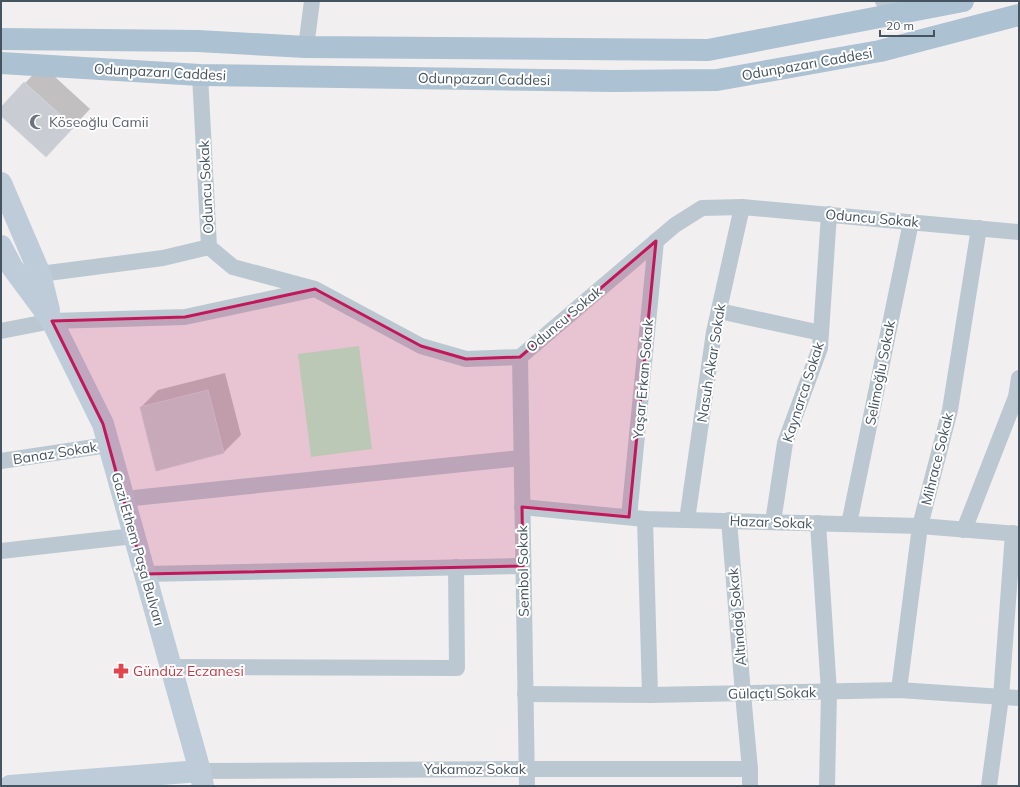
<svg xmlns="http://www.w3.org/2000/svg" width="1020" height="787" font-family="Mulish,sans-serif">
<rect width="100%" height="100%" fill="#f2eff0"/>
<polygon fill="#baf4cd" points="359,346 372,449 311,457 298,354"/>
<g fill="#0003">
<polygon points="42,65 90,109 46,156 1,115 1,109"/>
<polygon points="225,373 241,435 223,453 141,407 158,390"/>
</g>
<g fill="#c9cdd3" stroke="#d3d6dc">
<polygon points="24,82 74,127 46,157 1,116 1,107"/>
<polygon points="208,390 224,453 156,471 140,407"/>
</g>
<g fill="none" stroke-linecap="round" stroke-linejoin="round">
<g stroke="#bcc8d1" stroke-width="16">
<polyline points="883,1 886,2 891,1"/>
<polyline points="306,47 312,1"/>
<polyline points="200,75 209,247 233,267 315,289 421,346 466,359 520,357 675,225 702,208 742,207 1019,232"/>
<polyline points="40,274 163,258 209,247"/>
<polyline points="719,311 821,333"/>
<polyline points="1,331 52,321 185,317 311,290"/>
<polyline points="520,357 527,786"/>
<polyline points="1,461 108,445"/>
<polyline points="124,499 521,458"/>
<polyline points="522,507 645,519 920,526 1019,534"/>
<polyline points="629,517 656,241"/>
<polyline points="645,519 650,695"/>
<polyline points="687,520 714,332 742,207"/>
<polyline points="729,520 743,694 750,769 750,786"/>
<polyline points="773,522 785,443 820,348 829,214"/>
<polyline points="818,523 829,692 827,786"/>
<polyline points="849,524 911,222"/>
<polyline points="964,530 1016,397 1019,378"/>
<polyline points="1,551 134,536"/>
<polyline points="144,574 523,566"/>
<polyline points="170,667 457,668 456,567"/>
<polyline points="899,690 920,526 950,410 979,228"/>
<polyline points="525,694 650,695 899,690 1019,698"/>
<polyline points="200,771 526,769 750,769"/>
<polyline points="989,786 1001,697 1013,533"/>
</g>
<g stroke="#beccd9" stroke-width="22">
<polyline points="1,183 40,274 49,310"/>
<polyline points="1,246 12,267 52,321 103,424 200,771 203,786"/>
<polyline points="10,786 200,771"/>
</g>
<g stroke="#acc1d1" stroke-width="22">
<polyline points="1,39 198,41 306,47 708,50 963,1"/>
<polyline points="1,63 200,75 614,81 717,80 880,51 1019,15"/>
</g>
</g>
<path fill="#c2185b" fill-opacity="0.2" stroke="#c2185b" stroke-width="3" stroke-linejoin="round" d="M656 241 629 517 522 507 523 566 144 574 103 424 52 321 185 317 315 289 421 346 466 359 520 357Z"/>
<defs>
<g id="mosque-bare" transform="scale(1.2)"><path d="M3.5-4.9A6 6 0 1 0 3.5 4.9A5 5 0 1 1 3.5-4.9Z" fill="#6b7280" stroke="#fff" stroke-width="2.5" paint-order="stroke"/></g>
<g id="pharmacy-bare" transform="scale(1.2)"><path d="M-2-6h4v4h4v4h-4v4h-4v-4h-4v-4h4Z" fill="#e0444e" stroke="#fff" stroke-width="2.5" paint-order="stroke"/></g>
</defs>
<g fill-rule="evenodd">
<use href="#mosque-bare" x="37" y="122"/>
<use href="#pharmacy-bare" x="121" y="671"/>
</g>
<g text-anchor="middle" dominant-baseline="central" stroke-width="4" stroke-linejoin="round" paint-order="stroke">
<g font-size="14" fill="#455460" stroke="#fff">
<text transform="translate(807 64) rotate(-10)">Odunpazarı Caddesi</text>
<text transform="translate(160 72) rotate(3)">Odunpazarı Caddesi</text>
<text transform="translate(484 79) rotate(1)">Odunpazarı Caddesi</text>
<text transform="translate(206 187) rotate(-93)">Oduncu Sokak</text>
<text transform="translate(872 218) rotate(5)">Oduncu Sokak</text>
<text transform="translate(564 319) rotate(-40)">Oduncu Sokak</text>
<text transform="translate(711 363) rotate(-81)">Nasuh Akar Sokak</text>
<text transform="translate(880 373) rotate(-79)">Selimoğlu Sokak</text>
<text transform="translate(643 379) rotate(-85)">Yaşar Erkan Sokak</text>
<text transform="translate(803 392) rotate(-72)">Kaynarca Sokak</text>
<text transform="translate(55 453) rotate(-9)">Banaz Sokak</text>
<text transform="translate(937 459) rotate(-76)">Mihrace Sokak</text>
<text transform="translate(771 522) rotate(2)">Hazar Sokak</text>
<text transform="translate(138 549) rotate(74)">Gazi Ethem Paşa Bulvarı</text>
<text transform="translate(523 571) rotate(-91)">Sembol Sokak</text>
<text transform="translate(737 617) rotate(-95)">Altındağ Sokak</text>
<text transform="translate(772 693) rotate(-1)">Gülaçtı Sokak</text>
<text x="475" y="769">Yakamoz Sokak</text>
</g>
<g font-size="14" fill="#5b616d" stroke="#fff" text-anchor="start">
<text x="49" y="122">Köseoğlu Camii</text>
</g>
<g font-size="14" fill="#be3a42" stroke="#fff" text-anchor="start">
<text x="133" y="671">Gündüz Eczanesi</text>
</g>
</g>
<rect width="1020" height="787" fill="none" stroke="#455460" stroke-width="4"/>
<path d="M880 30v6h54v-6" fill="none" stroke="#455460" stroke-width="2"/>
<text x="886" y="30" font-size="12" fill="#455460" stroke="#ffffff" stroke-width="3" paint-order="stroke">20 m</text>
</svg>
